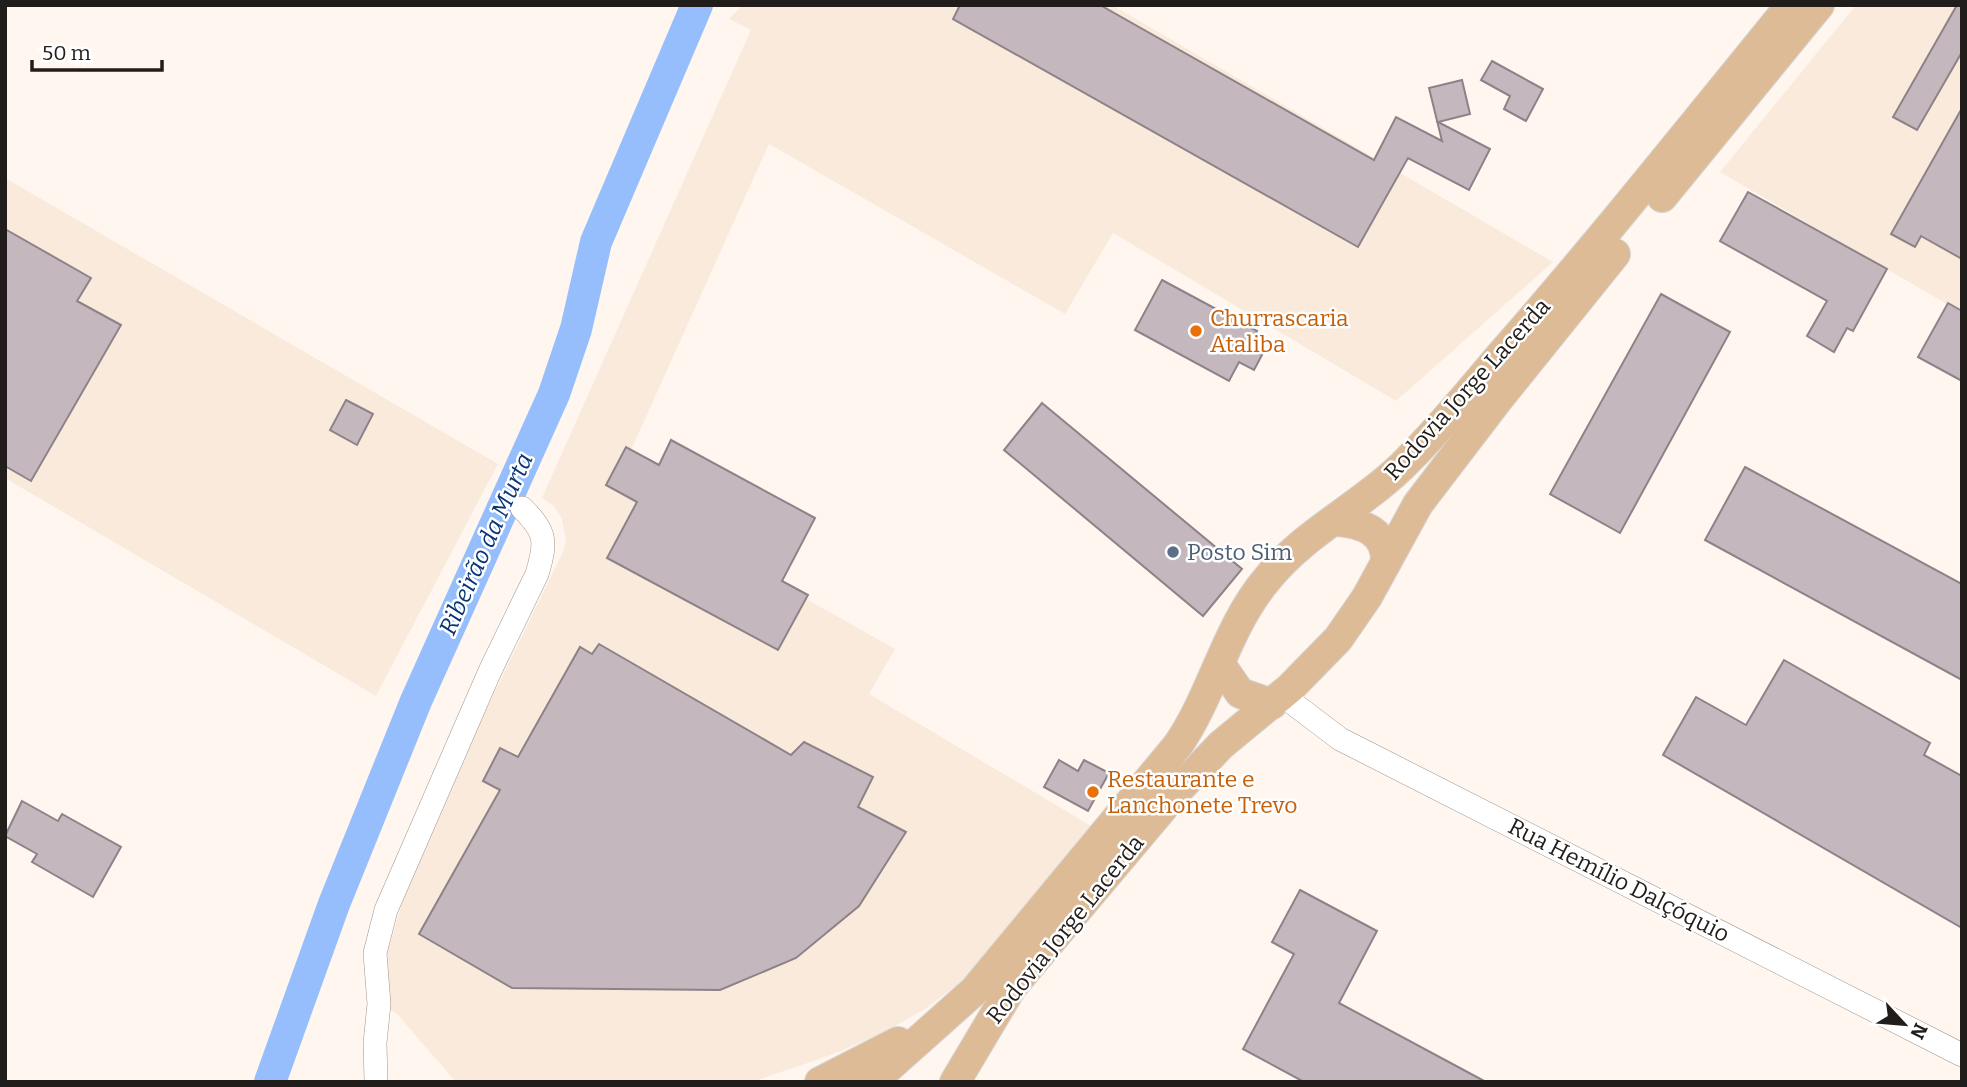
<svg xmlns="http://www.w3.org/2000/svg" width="1967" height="1087" font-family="Bitter,serif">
<rect width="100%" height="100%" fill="#fef6ef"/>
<g fill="#faeadb">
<polygon points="742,5 1112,5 1553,262 1396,401 1113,233 1065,314 769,144 613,490 895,649 869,694 1098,830 957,985 925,1009 879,1035 828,1056 755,1081 456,1082 397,1014 374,1000 404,896 447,790 563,552 566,540 562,519 554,506 542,498 751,30 729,19"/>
<polygon points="1856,5 1962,5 1962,313 1720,172"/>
<polygon points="5,178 498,464 376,696 5,478"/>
</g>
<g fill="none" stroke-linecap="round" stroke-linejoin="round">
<polyline stroke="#96befd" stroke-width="32" points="270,1082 334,904 416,701 554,394 576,329 596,242 697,5"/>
</g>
<g fill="#c4b8be" stroke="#8d8288" stroke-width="2">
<polygon points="960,5 1100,5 1374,160 1396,117 1442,141 1429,88 1462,80 1470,114 1438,122 1490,149 1469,190 1408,158 1358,247 953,19"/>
<polygon points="1957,5 1962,5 1962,52 1917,130 1893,117"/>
<polygon points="1492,61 1543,89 1526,121 1504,109 1510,96 1481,80"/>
<polygon points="1962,108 1962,259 1921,236 1915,247 1891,234"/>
<polygon points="1748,192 1887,269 1853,331 1847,328 1834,352 1807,336 1827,301 1720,241"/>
<polygon points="5,229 91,278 77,301 121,325 31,481 5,466"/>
<polygon points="1162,280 1257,331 1248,348 1262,355 1254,370 1239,362 1229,381 1135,330"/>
<polygon points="1661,294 1730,332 1620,533 1550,494"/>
<polygon points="1948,303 1962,311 1962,381 1918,357"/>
<polygon points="346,400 373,414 357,445 330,430"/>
<polygon points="1042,403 1242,569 1203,616 1004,450"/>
<polygon points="671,440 815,518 782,581 808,595 778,650 607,558 637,502 606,485 626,447 659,465"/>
<polygon points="1745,467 1962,584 1962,680 1705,540"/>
<polygon points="599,644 791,755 804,742 873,777 858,807 906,832 859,906 796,958 720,990 512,988 419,934 500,790 483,781 500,748 518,757 580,647 592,654"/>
<polygon points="1784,660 1930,743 1924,755 1962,776 1962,928 1663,755 1696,697 1746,725"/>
<polygon points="1059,760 1078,771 1084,760 1109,773 1088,811 1044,787"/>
<polygon points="22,801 58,821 62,814 121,847 93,897 32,862 37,854 5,836"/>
<polygon points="1300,890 1377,931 1339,1003 1486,1082 1304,1082 1243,1049 1294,954 1272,942"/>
</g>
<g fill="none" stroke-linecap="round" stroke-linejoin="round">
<g stroke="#9f968e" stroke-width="24">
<g id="minor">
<polyline points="1282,695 1340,739 1962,1055"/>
<path d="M376 1082 375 1043 379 1004 375 953 386 910 490 671 537 574C547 541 546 532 522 508"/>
</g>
</g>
<g stroke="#d7d6d6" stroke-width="32">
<g id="major">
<polyline points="1662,197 1819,5"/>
<path d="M1337 521C1363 523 1387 532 1386 562"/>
<polyline points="1220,664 1240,693 1272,704"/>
<polyline points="820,1082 898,1042"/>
<path d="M872 1082 974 991 1178 745C1214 692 1226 627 1268 578 1307 530 1366 504 1409 459 1444 424 1475 385 1507 348 1605 236 1697 120 1791 5"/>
<polyline points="955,1082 1011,988 1177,791 1221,745 1290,688 1338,639 1367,597 1418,504 1499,398 1615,254"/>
</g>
</g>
<use href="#minor" stroke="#fff" stroke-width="23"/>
<use href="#major" stroke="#ddbb97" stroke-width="30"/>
</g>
<g fill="#e8710a" stroke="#fff" stroke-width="2.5">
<circle cx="1196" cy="331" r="7"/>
<circle cx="1093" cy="792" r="7"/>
</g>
<circle fill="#5c6f8a" stroke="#fff" stroke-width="2.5" cx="1173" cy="552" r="7"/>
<g text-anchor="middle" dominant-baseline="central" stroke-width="5" stroke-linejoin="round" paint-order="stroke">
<g font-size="23" fill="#c56008" stroke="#fff" text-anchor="start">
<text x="1210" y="318">Churrascaria<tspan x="1210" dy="26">Ataliba</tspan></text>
<text x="1107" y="779">Restaurante e<tspan x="1107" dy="26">Lanchonete Trevo</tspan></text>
</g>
<g font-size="23" fill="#201d1a" stroke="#fff">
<text transform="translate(1467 389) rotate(-48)">Rodovia Jorge Lacerda</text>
<text transform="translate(1619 880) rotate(27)">Rua Hemílio Dalçóquio</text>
<text transform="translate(1065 929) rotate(-51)">Rodovia Jorge Lacerda</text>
</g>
<g font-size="23" fill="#4e5e75" stroke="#fff" text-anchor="start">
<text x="1187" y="552">Posto Sim</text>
</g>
<g font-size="24" font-style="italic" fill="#083577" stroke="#fff">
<text transform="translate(486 544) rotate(-66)">Ribeirão da Murta</text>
</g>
</g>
<rect width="1967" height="1087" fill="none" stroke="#201d1a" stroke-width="14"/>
<g transform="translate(1904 1024) rotate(116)" stroke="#ffffff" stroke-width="5" paint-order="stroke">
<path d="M0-5L12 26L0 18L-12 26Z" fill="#201d1a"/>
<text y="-10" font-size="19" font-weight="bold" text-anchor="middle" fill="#201d1a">N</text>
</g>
<path d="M32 60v10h130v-10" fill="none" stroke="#201d1a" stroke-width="3.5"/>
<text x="42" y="60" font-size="21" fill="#201d1a" stroke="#ffffff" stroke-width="5" paint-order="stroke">50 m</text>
</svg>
